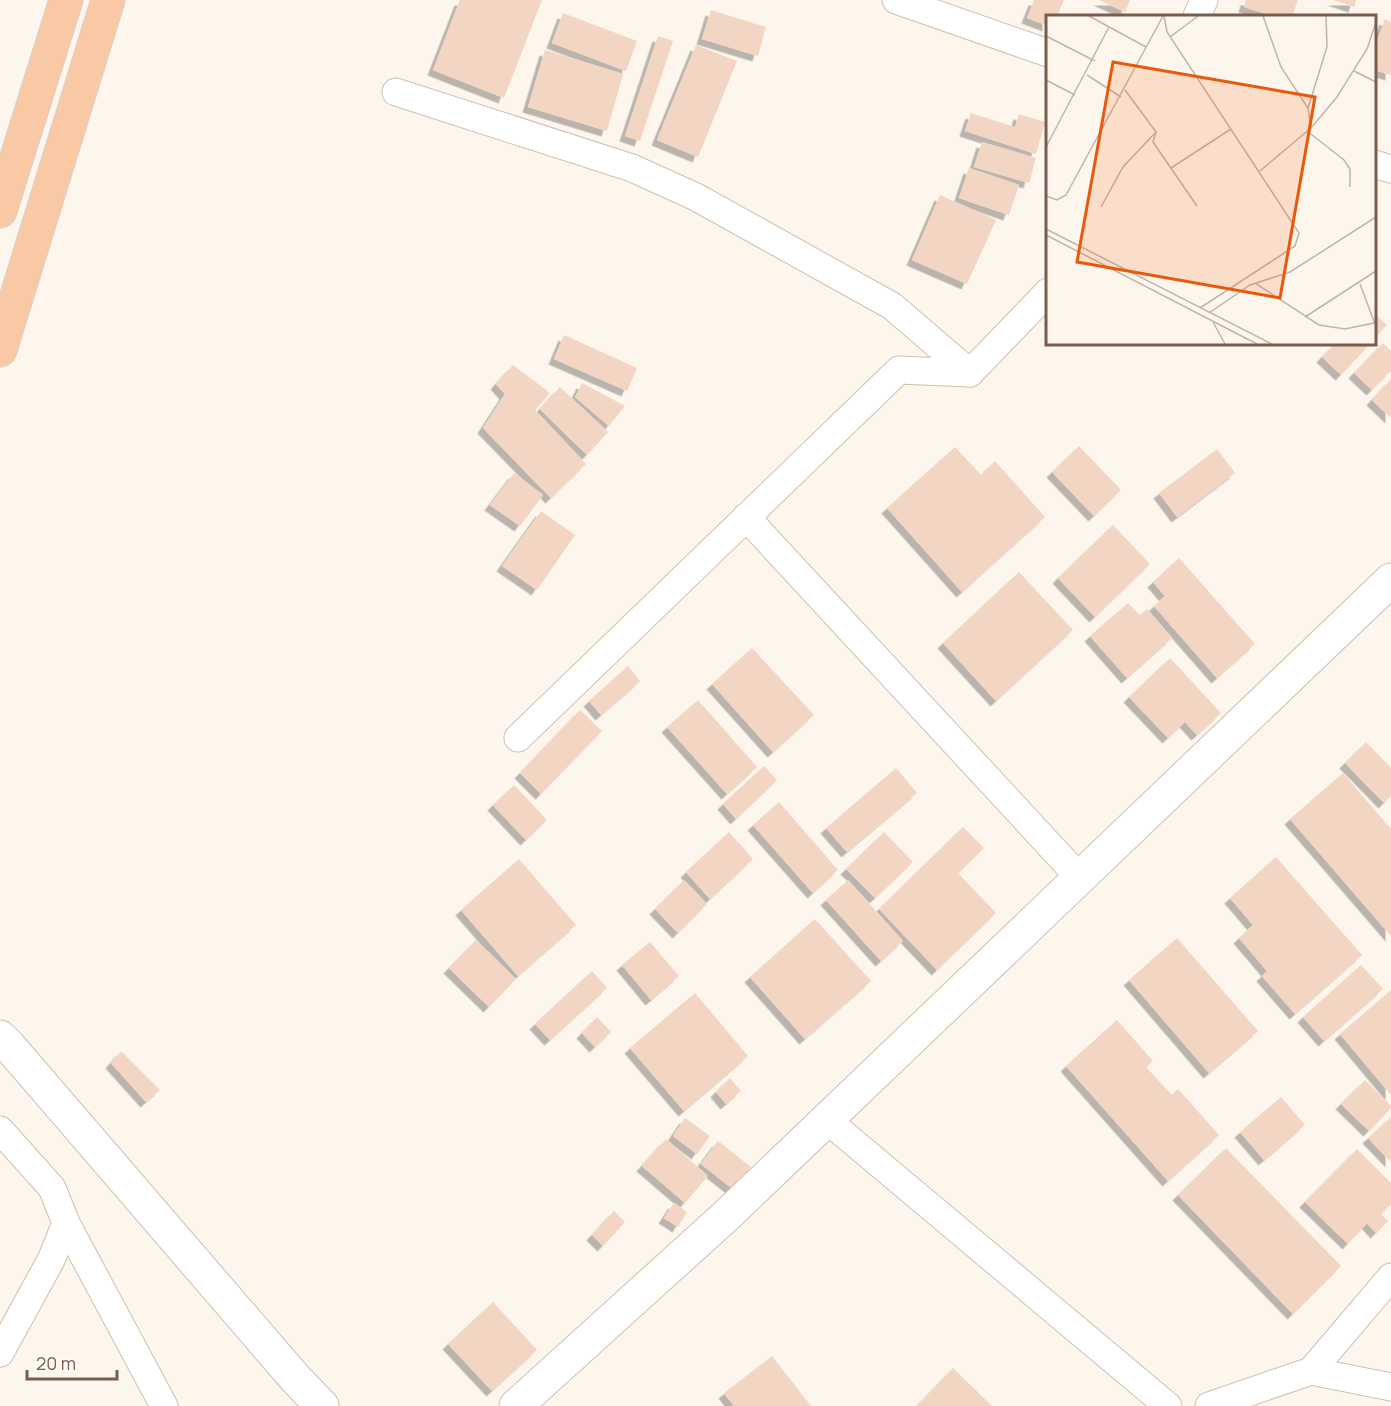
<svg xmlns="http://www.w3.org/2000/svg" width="1391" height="1406" font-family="Manrope,sans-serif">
<defs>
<filter id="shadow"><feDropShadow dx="-5.5" dy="5.5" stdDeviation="0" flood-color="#0004"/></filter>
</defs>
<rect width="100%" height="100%" fill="#fdf6ec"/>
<g fill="#f3d5c3" filter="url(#shadow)">
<polygon points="460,0 542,0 504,98 433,70"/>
<polygon points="1034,0 1064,0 1057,16 1048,16 1048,26 1027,18"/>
<polygon points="1099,0 1130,0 1125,12"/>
<polygon points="1246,0 1298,0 1292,16 1273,16 1244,7"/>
<polygon points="1333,0 1356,0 1354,7"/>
<polygon points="711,10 766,27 758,56 702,39"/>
<polygon points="563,13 637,41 626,71 552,43"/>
<polygon points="1385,19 1391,22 1391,75 1374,70 1374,49"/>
<polygon points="658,36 673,41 640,141 625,136"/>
<polygon points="696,45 737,61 698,157 657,140"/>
<polygon points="545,50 623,74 607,131 528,107"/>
<polygon points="971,113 1015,127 1019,114 1045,122 1036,154 965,131"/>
<polygon points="982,142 1036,158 1029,183 974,167"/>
<polygon points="969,168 1019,185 1009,215 959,198"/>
<polygon points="940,195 996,220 967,284 912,260"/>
<polygon points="1374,313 1387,325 1374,339"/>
<polygon points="564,335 637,368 627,391 554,359"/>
<polygon points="1383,343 1391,351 1391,371 1372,390 1354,373"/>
<polygon points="1335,344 1370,344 1341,375 1322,357"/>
<polygon points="513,365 550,393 535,410 586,464 551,498 483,428 505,394 496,384"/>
<polygon points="1391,379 1391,418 1372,400"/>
<polygon points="582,383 625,406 609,426 575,397"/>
<polygon points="560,387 608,432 587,455 540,409"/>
<polygon points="1079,446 1121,490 1094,516 1052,472"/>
<polygon points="955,447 981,475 995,461 1045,517 962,592 887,508"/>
<polygon points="1217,449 1235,473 1177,517 1159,493"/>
<polygon points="514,473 543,495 520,526 490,505"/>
<polygon points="541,511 575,535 537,590 502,566"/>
<polygon points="1113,525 1150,564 1095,617 1058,578"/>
<polygon points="1179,558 1255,644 1217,678 1154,606 1165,596 1153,582"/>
<polygon points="1019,572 1073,630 996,701 943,643"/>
<polygon points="1128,603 1140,615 1147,609 1172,638 1127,678 1090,636"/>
<polygon points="752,648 814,715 773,752 712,684"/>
<polygon points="1170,658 1221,713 1197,735 1185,722 1168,738 1129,697"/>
<polygon points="628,666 640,681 601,715 589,701"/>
<polygon points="698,700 757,767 727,794 667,727"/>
<polygon points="580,710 602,731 541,794 520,773"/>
<polygon points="1366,742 1391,768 1391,796 1384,803 1345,763"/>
<polygon points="764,766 777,780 736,819 723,804"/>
<polygon points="896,768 917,793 847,852 826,828"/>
<polygon points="1343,773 1391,829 1391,936 1290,819"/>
<polygon points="514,785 547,820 526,840 493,805"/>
<polygon points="779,802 838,870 813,893 753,825"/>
<polygon points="963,827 984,848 958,873 996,913 937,970 879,909"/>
<polygon points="729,832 753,859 710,899 686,872"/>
<polygon points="884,832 913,862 875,898 846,869"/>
<polygon points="1276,857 1362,955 1295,1014 1262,976 1267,971 1239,938 1253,925 1230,898"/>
<polygon points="519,859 576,925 518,976 461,910"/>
<polygon points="684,880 707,904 678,933 655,909"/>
<polygon points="848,880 903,941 881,961 826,900"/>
<polygon points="815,919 871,981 805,1039 750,977"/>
<polygon points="1177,938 1258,1031 1209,1073 1129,980"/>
<polygon points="476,940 516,979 489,1007 449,968"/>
<polygon points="650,942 679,976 651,1000 622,965"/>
<polygon points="1361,965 1383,989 1324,1041 1303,1017"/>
<polygon points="592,971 607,988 550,1040 535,1024"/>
<polygon points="1391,990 1391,1095 1340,1034"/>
<polygon points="695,993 748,1056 684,1111 630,1048"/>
<polygon points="597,1017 611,1032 595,1047 582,1033"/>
<polygon points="1117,1020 1153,1061 1146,1067 1172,1095 1178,1089 1219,1135 1168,1181 1066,1066"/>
<polygon points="121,1051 160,1090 146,1102 111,1063"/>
<polygon points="730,1078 741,1091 726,1104 716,1092"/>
<polygon points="1365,1080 1391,1106 1391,1108 1369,1131 1341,1104"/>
<polygon points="1281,1097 1305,1125 1264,1160 1240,1132"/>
<polygon points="1391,1117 1391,1162 1368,1138"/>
<polygon points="685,1118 710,1136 697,1154 673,1136"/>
<polygon points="666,1139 708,1176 685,1203 642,1166"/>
<polygon points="718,1141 751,1167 734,1190 701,1164"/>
<polygon points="1226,1148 1341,1266 1293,1314 1178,1195"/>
<polygon points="1357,1149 1391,1183 1391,1204 1381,1214 1388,1221 1376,1233 1367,1223 1348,1244 1305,1202"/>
<polygon points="674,1203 687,1212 678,1227 664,1218"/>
<polygon points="614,1211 625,1222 603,1246 592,1235"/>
<polygon points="493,1302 537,1350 492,1391 448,1344"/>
<polygon points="772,1356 811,1406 734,1406 724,1393"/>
<polygon points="953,1368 992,1406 917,1406"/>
</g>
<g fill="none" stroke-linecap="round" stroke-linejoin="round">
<g stroke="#d1beb0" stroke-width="29">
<g id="minor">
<polyline points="896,0 1048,53"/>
<polyline points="1197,16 1204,0"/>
<polyline points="396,92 632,168 696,197 892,306 970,373"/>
<polyline points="1374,164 1391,169"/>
<polyline points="746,517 1080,878"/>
<polyline points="518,738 899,370 970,373 1048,292"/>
<polyline points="827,1120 1168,1406"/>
<polyline points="0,1130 52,1188 66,1223 164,1406"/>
<polyline points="0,1353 51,1260 66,1223"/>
<polyline points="1311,1371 1391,1387"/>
<polyline points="1209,1406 1311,1371 1391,1277"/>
</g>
</g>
<g stroke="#d1beb0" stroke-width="35">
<g id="tertiary">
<polyline points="0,1037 9,1046 295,1378 322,1406"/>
<polyline points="516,1406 727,1215 1391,580"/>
</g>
</g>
<g stroke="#dad1cd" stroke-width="35">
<g id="trunk">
<polyline points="0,211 66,0"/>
<polyline points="0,350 108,0"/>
</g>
</g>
<use href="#minor" stroke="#fff" stroke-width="27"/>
<use href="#tertiary" stroke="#fff" stroke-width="33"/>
<use href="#trunk" stroke="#f9c8a4" stroke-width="33"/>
</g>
<g transform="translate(1046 15)">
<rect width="330" height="330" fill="#fdf6ec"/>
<path fill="none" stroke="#c5b3a7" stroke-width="1.5" d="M43 1 100 32M118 1 121 17 253 218 249 231 154 293M217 1 235 52 262 93 265 113M0 21 49 46M124 22 152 1M308 56 330 67M41 60 75 82M0 65 29 80M79 75 110 117 107 127 151 191M262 93 281 32 280 1M261 116 298 145 304 154V172M0 132 63 12M125 153 185 114M214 156 265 113 291 82 321 34 330 7M0 181 11 185 20 180 117 1M55 192 77 152 110 117M0 214 226 329M0 220 211 329M209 268 273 310 299 314 328 308M314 269 329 309M163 298 204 270 244 257 330 202M259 302 330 256M167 307 179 329"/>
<path fill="#e8590c" fill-opacity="0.15" stroke="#e8590c" stroke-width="3" d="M67 47 269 82 234 283 31 247Z"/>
<rect width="330" height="330" fill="none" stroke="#7a5c4d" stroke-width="3"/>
</g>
<path d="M27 1370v9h90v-9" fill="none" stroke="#7a5c4d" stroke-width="3"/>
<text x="36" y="1370" font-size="18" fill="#7a5c4d" stroke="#fffaf3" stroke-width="4.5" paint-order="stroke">20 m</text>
</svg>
